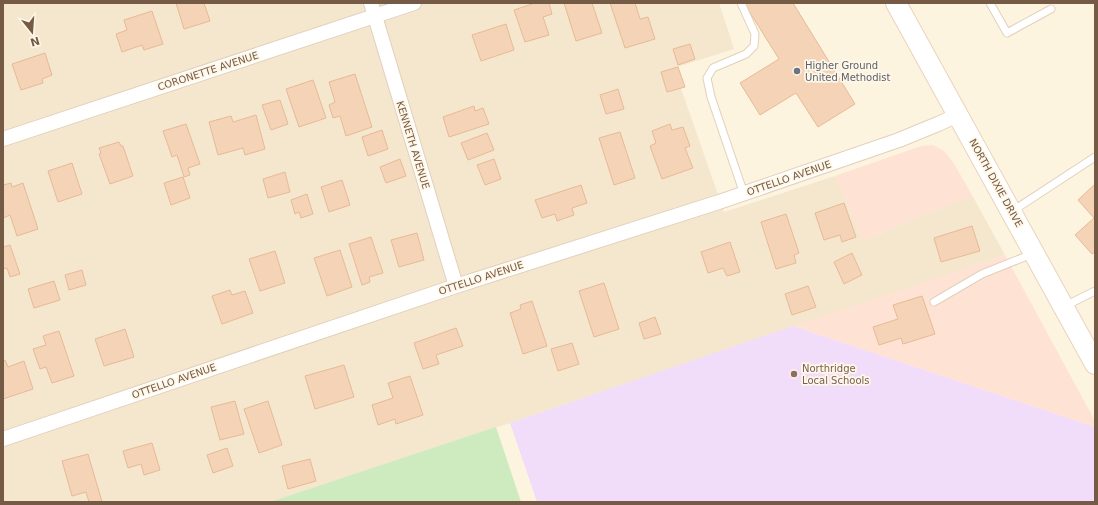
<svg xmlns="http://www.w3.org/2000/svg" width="1098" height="505" font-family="'DejaVu Sans',sans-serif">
<rect width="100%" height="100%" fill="#fdf4e0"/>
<polygon fill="#f5e6ce" points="3,3 719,3 734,49 674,68 724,212 835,176 863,241 972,195 1005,255 510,423 270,502 3,502"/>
<g fill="#fee2d3">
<polygon points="933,145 944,151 953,162 972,195 863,241 835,176 921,146"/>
<polygon points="1005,255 1095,421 1095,427 793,326"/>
</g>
<polygon fill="#f1ddf9" points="793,326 1095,427 1095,502 537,502 510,423"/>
<polygon fill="#cdebbe" points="496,427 521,502 270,502"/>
<g fill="#f4d3b6" stroke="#e7ba96">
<polygon points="176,3 204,3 210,21 184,29"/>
<polygon points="535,3 549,3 552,14 543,17 549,35 525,42 514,10"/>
<polygon points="564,3 592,3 602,33 576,41"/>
<polygon points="610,3 635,3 640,19 648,17 655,39 625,48"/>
<polygon points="744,3 793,3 855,104 818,127 796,93 760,115 740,83 779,59"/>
<polygon points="152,11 163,44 144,50 142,45 122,52 116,34 127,30 124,20"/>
<polygon points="506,24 514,50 481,61 472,35"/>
<polygon points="690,44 695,59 678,65 673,49"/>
<polygon points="45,53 52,75 42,79 43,83 21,90 12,64"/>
<polygon points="678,67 685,87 667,92 661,72"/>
<polygon points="355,74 372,127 346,136 340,116 333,118 329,105 335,102 329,82"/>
<polygon points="313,80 326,118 299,127 286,89"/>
<polygon points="618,89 624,109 606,114 600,95"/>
<polygon points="280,100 288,124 271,130 262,105"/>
<polygon points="474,106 475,111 483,108 489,124 449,137 443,117"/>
<polygon points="256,115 265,149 245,155 243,148 218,155 209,122 231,116 233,122"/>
<polygon points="186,124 200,164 188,168 190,175 184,177 177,155 172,157 163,131"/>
<polygon points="670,124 672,130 683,127 690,146 685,148 693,168 662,179 650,146 656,143 652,131"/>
<polygon points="382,130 388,149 368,156 362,137"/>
<polygon points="620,132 635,178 614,185 599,138"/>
<polygon points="487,133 494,150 468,160 461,143"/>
<polygon points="119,142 121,146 123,146 133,176 110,184 99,154 101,153 99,148"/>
<polygon points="400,159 406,176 386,183 380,167"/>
<polygon points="494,159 501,179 485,185 477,165"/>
<polygon points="72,163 82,194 58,202 48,171"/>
<polygon points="285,172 290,192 268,198 263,179"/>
<polygon points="183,177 190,198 171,205 164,183"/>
<polygon points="342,180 350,205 329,212 321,187"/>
<polygon points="11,183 12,187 23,183 38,229 17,236 10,215 3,218 3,185"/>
<polygon points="1095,184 1095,252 1092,254 1075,235 1094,218 1078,200"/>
<polygon points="581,185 587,203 572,208 574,215 557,221 555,214 542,218 535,200"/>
<polygon points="307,194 313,214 301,218 299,212 295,214 291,200"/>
<polygon points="844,203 856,237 842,242 840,235 824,240 815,213"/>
<polygon points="786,214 799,253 794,255 796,263 776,269 761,222"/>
<polygon points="972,226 980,251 941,262 934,238"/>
<polygon points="417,233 424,260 399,267 391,240"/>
<polygon points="371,237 383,273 369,277 370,282 362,285 349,244"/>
<polygon points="730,242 740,272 727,276 723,268 708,273 701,252"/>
<polygon points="10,245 20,274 10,277 7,268 3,269 3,247"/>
<polygon points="340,250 352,287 327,296 314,258"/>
<polygon points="275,251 285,283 260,291 249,259"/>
<polygon points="852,253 862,275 844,284 834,262"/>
<polygon points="82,270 86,285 69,290 65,275"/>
<polygon points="54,281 60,300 34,308 28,289"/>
<polygon points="604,283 619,329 594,337 579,291"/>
<polygon points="808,286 816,307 792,315 785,294"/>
<polygon points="230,290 232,295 245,291 253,313 222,324 212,296"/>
<polygon points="922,296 935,334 903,344 901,338 879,345 873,327 898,319 893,305"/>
<polygon points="532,301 547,346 523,354 510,313 521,309 520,305"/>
<polygon points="655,317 661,334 644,339 639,323"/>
<polygon points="456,328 463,346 436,355 439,364 423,369 414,343"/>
<polygon points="125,329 134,357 104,366 95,339"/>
<polygon points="59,331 74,376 52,383 46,367 40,369 33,349 46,345 43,336"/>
<polygon points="572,343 579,364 558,371 551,349"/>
<polygon points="5,360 8,367 24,361 33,389 3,399 3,361"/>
<polygon points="344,365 354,397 315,409 305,376"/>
<polygon points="410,376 423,415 396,424 395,419 378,425 372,405 393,398 388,383"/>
<polygon points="235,401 244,434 220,440 211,407"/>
<polygon points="268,401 282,445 259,453 244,409"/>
<polygon points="152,443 160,470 144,475 141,464 128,468 123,451"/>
<polygon points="227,448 233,466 213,473 207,455"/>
<polygon points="88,454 102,502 89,502 86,492 72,496 62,461"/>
<polygon points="310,459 316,481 288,489 282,466"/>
</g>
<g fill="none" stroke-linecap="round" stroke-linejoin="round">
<g stroke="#e2d0bb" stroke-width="9">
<g id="service">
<polyline points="741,3 755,34 754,46 746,54 713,68 707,78 711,97 744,194"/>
<polyline points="990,3 1007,33 1051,9"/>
<polyline points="1011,212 1095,157"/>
<polyline points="934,302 982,274 1032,254"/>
<polyline points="1065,306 1095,291"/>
</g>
</g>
<g stroke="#e2d0bb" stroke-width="16">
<g id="minor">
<polyline points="371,3 456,286"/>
<polyline points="3,139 414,3"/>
<polyline points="3,439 456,286 719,202 899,140 938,124 958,115"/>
</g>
</g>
<g stroke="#e9d3bb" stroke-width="22">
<polyline id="secondary" points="896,3 1095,364"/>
</g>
<use href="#service" stroke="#fff" stroke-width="7"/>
<use href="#minor" stroke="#fff" stroke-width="14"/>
<use href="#secondary" stroke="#fff" stroke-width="20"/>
</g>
<circle fill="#6b7280" stroke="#fff7e7" stroke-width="1.5" cx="797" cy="71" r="4"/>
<circle fill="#8d6e63" stroke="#fff7e7" stroke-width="1.5" cx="794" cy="374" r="4"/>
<g text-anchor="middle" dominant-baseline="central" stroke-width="3.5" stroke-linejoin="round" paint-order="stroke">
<g font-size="10" fill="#5b616d" stroke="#fff7e7" text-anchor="start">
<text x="805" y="65">Higher Ground<tspan x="805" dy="12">United Methodist</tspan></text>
</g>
<g font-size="10" fill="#755a46" stroke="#fff7e7">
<text transform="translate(208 71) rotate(-18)">CORONETTE AVENUE</text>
<text transform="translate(413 145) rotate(73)">KENNETH AVENUE</text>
<text transform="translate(789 178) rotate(-19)">OTTELLO AVENUE</text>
<text transform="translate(996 183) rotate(61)">NORTH DIXIE DRIVE</text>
<text transform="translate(481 278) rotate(-18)">OTTELLO AVENUE</text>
<text transform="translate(174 381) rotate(-19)">OTTELLO AVENUE</text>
</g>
<g font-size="10" fill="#785e54" stroke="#fff7e7" text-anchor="start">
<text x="802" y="368">Northridge<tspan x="802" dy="12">Local Schools</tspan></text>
</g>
</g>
<rect width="1098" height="505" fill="none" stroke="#755a46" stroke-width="8"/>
<g transform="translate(32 32) rotate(163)" stroke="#fff7e7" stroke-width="3" paint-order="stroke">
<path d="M0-3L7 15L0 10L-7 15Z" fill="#755a46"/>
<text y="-6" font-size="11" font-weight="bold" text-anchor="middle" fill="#755a46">N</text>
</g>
</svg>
